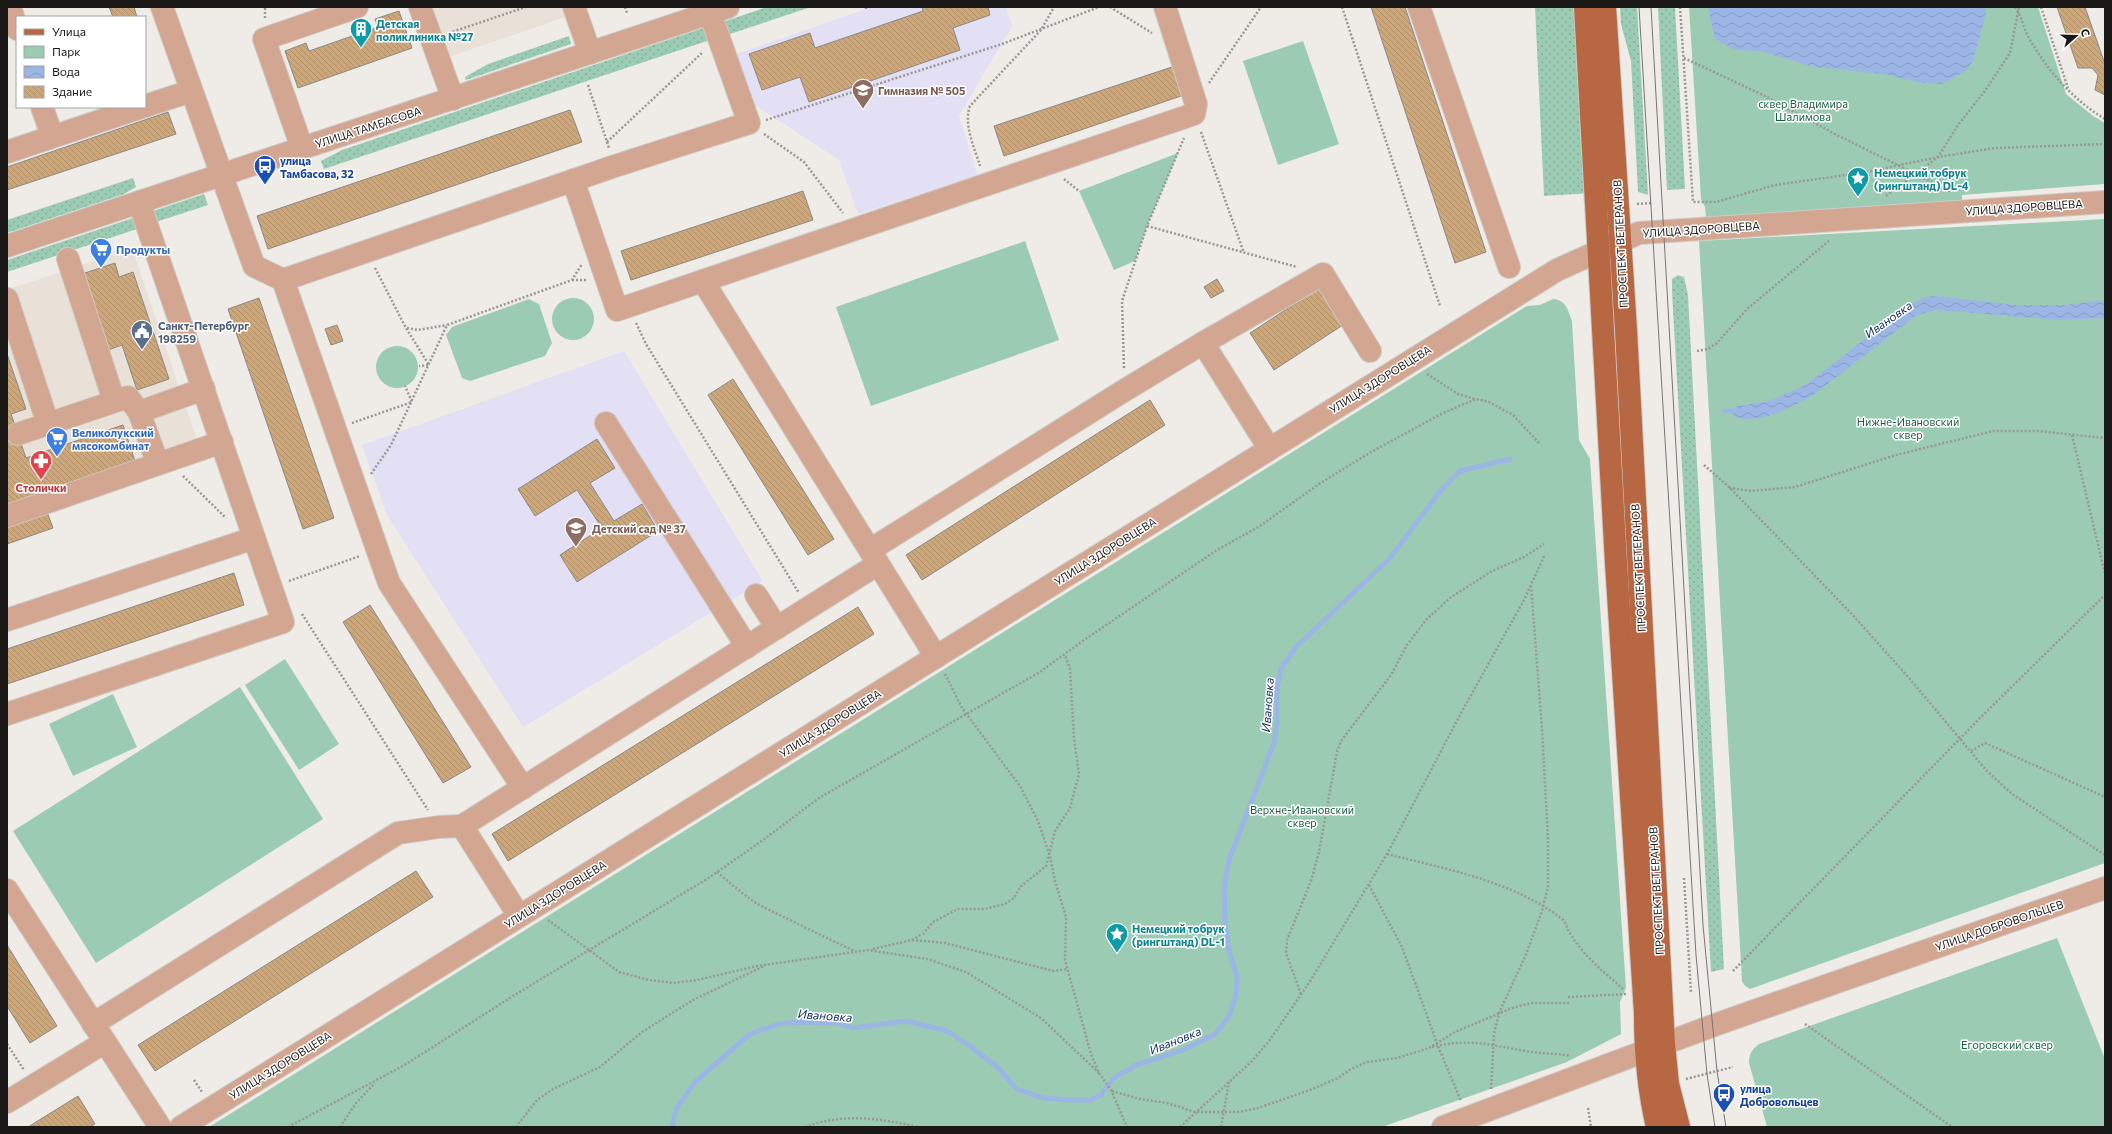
<svg xmlns="http://www.w3.org/2000/svg" width="2112" height="1134" font-family="Commissioner,sans-serif">
<defs>
<pattern id="grass-dots" width="8" height="8" patternUnits="userSpaceOnUse"><rect width="8" height="8" fill="#9bccb3"/><path d="M2 2h.1M6 6h.1" fill="none" stroke="#85af99" stroke-width="1.8" stroke-linecap="round"/></pattern>
<pattern id="water-waves" width="16" height="10" patternUnits="userSpaceOnUse"><rect width="16" height="10" fill="#9bb5e5"/><path d="M0 5q4-4 8 0t8 0" fill="none" stroke="#859bc4"/></pattern>
<pattern id="building-back-hatch" width="6" height="6" patternUnits="userSpaceOnUse"><rect width="6" height="6" fill="#cda77a"/><path d="M-1 5l2 2M0 0l6 6M5-1l2 2" fill="none" stroke="#af8f69"/></pattern>
</defs>
<rect width="100%" height="100%" fill="#efece8"/>
<g fill="#e9e1d7">
<polygon points="428,7 595,7 446,58"/>
<polygon points="132,248 204,460 7,527 7,290"/>
</g>
<g fill="#e3dff5">
<polygon points="872,7 1006,7 1012,26 959,116 978,175 858,214 839,160 755,105 736,54"/>
<polygon points="624,351 763,581 523,727 387,515 362,445"/>
</g>
<g fill="url(#grass-dots)">
<polygon points="767,7 811,7 727,35 723,22"/>
<polygon points="1535,7 1575,7 1590,193 1544,196"/>
<polygon points="1620,7 1637,7 1648,195 1638,192 1631,61 1621,24"/>
<polygon points="1658,7 1675,7 1685,189 1667,190"/>
<polygon points="706,27 710,40 324,169 321,161 342,150"/>
<polygon points="569,36 571,44 466,80 465,77 488,64"/>
<polygon points="133,178 136,187 124,194 7,233 7,220"/>
<polygon points="204,194 208,205 156,222 153,211"/>
<polygon points="136,217 140,228 7,272 7,260"/>
<polygon points="1678,275 1684,277 1688,295 1724,969 1711,972 1672,292 1672,279"/>
</g>
<g fill="#9bccb3">
<polygon points="1689,7 2038,7 2066,94 2093,116 2105,123 2105,184 1962,195 1962,202 1706,218 1705,207 1701,199"/>
<polygon points="1303,41 1339,144 1278,165 1243,61"/>
<polygon points="1178,153 1147,226 1135,261 1114,270 1079,191"/>
<polygon points="2105,219 2105,863 1750,989 1745,986 1742,981 1699,241"/>
<polygon points="1025,241 1059,340 871,406 836,307"/>
<circle cx="573" cy="319" r="21"/>
<polygon points="529,299 539,304 552,343 545,356 470,381 462,378 446,335 452,327"/>
<path d="M1553 299C1566 300 1568 310 1572 321L1579 440 1590 459 1626 988 1620 1002 1621 1034 1567 1062 1382 1127H209L1527 306 1540 305Z"/>
<circle cx="397" cy="367" r="21"/>
<polygon points="285,659 339,744 299,770 245,685"/>
<polygon points="240,687 323,819 96,963 13,831"/>
<polygon points="113,694 137,747 73,776 49,724"/>
<path d="M2057 938 2105 1059V1127H1767L1749 1063C1749 1053 1752 1050 1759 1044Z"/>
</g>
<g fill="url(#water-waves)">
<polygon points="1708,7 1986,7 1986,14 1973,61 1966,71 1942,84 1922,83 1883,74 1814,67 1759,51 1735,50 1715,39"/>
<path d="M1937 296 2015 305H2065L2105 300V318L2058 320 1937 310 1917 315 1812 396C1790 407 1758 427 1733 416L1734 407 1772 400 1805 385 1909 305 1925 297Z"/>
</g>
<g fill="none" stroke-linecap="round" stroke-linejoin="round">
<g stroke="#9bb5e5" stroke-width="5">
<polyline points="1725,411 1740,411"/>
<polyline points="672,1127 676,1109 695,1082 750,1034 779,1024 800,1022 838,1023 853,1028 906,1021 947,1031 970,1046 996,1066 1017,1089 1043,1098 1069,1100 1091,1100 1101,1095 1114,1078 1136,1065 1183,1050 1215,1034 1229,1017 1236,995 1237,976 1229,951 1225,924 1224,888 1229,860 1274,743 1277,723 1277,688 1281,669 1295,648 1390,558 1442,489 1460,471 1510,459"/>
</g>
</g>
<g fill="url(#building-back-hatch)" stroke="#8b8885">
<polygon points="109,7 134,7 137,17 113,17"/>
<polygon points="922,7 988,7 990,15 953,28 960,50 809,102 800,77 762,90 749,54 810,33 815,48 923,11"/>
<polygon points="1371,7 1405,7 1486,252 1455,263"/>
<polygon points="2057,7 2085,7 2105,64 2105,95 2095,90 2098,75 2092,68 2078,68"/>
<polygon points="399,11 412,48 298,88 285,51 306,43 309,51 378,27 375,19"/>
<polygon points="1175,66 1184,95 1004,156 994,126"/>
<polygon points="570,110 582,142 268,249 257,216"/>
<polygon points="168,112 176,134 7,190 7,167"/>
<polygon points="803,191 813,220 631,280 621,251"/>
<polygon points="115,263 119,277 133,272 169,379 137,390 122,345 108,350 82,274"/>
<polygon points="1217,279 1224,291 1211,298 1204,287"/>
<polygon points="1322,286 1346,323 1274,370 1250,333"/>
<polygon points="259,298 334,518 303,529 228,309"/>
<polygon points="337,325 343,341 331,345 325,329"/>
<polygon points="7,354 26,409 11,414 26,458 123,425 135,461 7,505"/>
<polygon points="733,379 834,539 808,555 708,395"/>
<polygon points="1150,400 1165,425 922,580 906,555"/>
<polygon points="597,439 615,468 590,483 614,521 642,504 658,531 577,582 560,555 602,528 577,490 535,516 518,489"/>
<polygon points="47,512 53,528 7,544 7,526"/>
<polygon points="234,573 244,605 7,684 7,649"/>
<polygon points="370,605 471,767 443,783 343,622"/>
<polygon points="858,607 874,634 508,861 492,834"/>
<polygon points="416,871 433,897 155,1071 138,1045"/>
<polygon points="7,945 57,1026 30,1043 7,1006"/>
<polygon points="78,1096 95,1124 89,1127 28,1127"/>
</g>
<g fill="none" stroke-linecap="round" stroke-linejoin="round">
<g stroke="#cdcac7" stroke-width="24">
<g id="minor">
<polyline points="10,7 17,29"/>
<polyline points="162,7 254,266 283,280 389,583 523,788"/>
<polyline points="420,7 453,99"/>
<polyline points="574,7 590,53"/>
<polyline points="1419,7 1509,267"/>
<polyline points="145,106 191,91"/>
<polyline points="42,107 52,136"/>
<polyline points="302,148 264,39 357,7"/>
<polyline points="7,152 142,107"/>
<polyline points="573,180 617,310 1194,114 1196,104 1165,7"/>
<polyline points="7,246 728,7"/>
<polyline points="68,259 114,401"/>
<polyline points="283,280 615,166 749,123 710,13"/>
<polyline points="703,281 936,657"/>
<polyline points="7,299 48,424"/>
<polyline points="1203,343 1323,274 1370,351"/>
<polyline points="139,412 158,464"/>
<polyline points="606,423 747,647"/>
<polyline points="18,434 128,397 139,412 204,389"/>
<polyline points="7,516 222,442"/>
<polyline points="870,550 1125,390 1203,343 1269,448"/>
<polyline points="756,595 777,628"/>
<polyline points="7,620 254,538"/>
<polyline points="7,714 283,622 139,202"/>
<polyline points="7,890 160,1127"/>
<polyline points="519,916 462,826 878,564"/>
<polyline points="93,1024 398,833 439,827 462,826"/>
<polyline points="7,1102 105,1042"/>
<polyline points="181,1127 1557,270 1639,233 2105,202"/>
<polyline points="1443,1127 1720,1023 2105,888"/>
</g>
</g>
<g stroke="#cdcac7" stroke-width="24">
<g id="major">
<path d="M1585 7 1616 563 1645 1013C1645 1052 1648 1089 1657 1127"/>
<polyline points="1605,7 1626,330 1664,1044 1668,1084 1679,1127"/>
</g>
</g>
<g stroke="#999794" stroke-width="2.5" stroke-dasharray="2 2" stroke-linecap="butt">
<polyline points="625,7 627,13"/>
<polyline points="866,7 866,9"/>
<polyline points="1110,7 1152,33"/>
<polyline points="1342,7 1440,306"/>
<polyline points="1680,7 1693,202 1716,202 1775,185 1867,172 1938,157 1995,148 2105,144"/>
<path d="M2015 7C2022 16 2023 28 2029 38 2047 70 2073 100 2105 119"/>
<polyline points="2041,7 2068,88"/>
<polyline points="265,18 265,7"/>
<polyline points="449,33 526,7"/>
<polyline points="1684,58 1765,96 1835,134 1952,192"/>
<polyline points="1209,83 1261,7"/>
<polyline points="588,85 609,148"/>
<polyline points="766,120 1002,44 1099,7"/>
<polyline points="1201,132 1244,253"/>
<polyline points="764,134 804,162 843,213"/>
<polyline points="607,142 703,52"/>
<path d="M980 166C975 149 963 124 970 106L1041 30 1054 7"/>
<polyline points="1064,179 1079,191"/>
<polyline points="1886,196 1938,157 1958,125 1985,91 2010,53 2019,7"/>
<polyline points="1637,204 1651,203"/>
<polyline points="1147,226 1297,267"/>
<polyline points="375,268 406,328 429,365 419,366"/>
<polyline points="572,280 587,280"/>
<polyline points="636,323 646,344 799,593"/>
<polyline points="407,328 418,330 447,325"/>
<polyline points="1697,351 1708,349 1717,343 1747,309 1830,240"/>
<polyline points="1124,368 1122,301 1147,226 1184,138"/>
<polyline points="1427,374 1458,394 1475,399"/>
<polyline points="352,423 412,402 405,386"/>
<polyline points="2072,435 2105,574"/>
<polyline points="1704,465 1729,487 1850,612 1909,678 1986,770 2012,794 2105,855"/>
<polyline points="371,474 391,445 447,325 572,280 582,264"/>
<polyline points="183,476 226,518"/>
<polyline points="1729,488 1751,491 1795,487 1896,455 1993,431 2038,431 2105,438"/>
<polyline points="289,581 360,556"/>
<polyline points="302,614 428,810"/>
<polyline points="945,674 962,708 1020,786 1038,821 1050,856 1055,881 1066,917 1065,960 1091,1054 1099,1073 1111,1090 1127,1127"/>
<polyline points="1971,751 1985,743 2105,797"/>
<path d="M1387 854C1446 869 1513 881 1562 919 1567 923 1567 930 1571 935 1574 940 1578 945 1582 950 1594 965 1609 976 1623 989"/>
<path d="M717 872C732 884 745 897 761 906L854 951"/>
<polyline points="1684,878 1691,993"/>
<polyline points="1369,885 1402,947 1438,1046 1461,1101"/>
<polyline points="548,920 619,972 649,980 673,983 697,980 757,966 868,950 927,959 966,972 1041,1018 1099,1073"/>
<polyline points="912,940 945,943 1053,971 1067,969"/>
<polyline points="873,949 912,940 924,933 933,922 958,909 984,909 1005,904 1014,898 1020,887 1046,866 1055,831 1070,808 1079,774 1074,739 1070,669 1065,655"/>
<polyline points="1733,971 1981,717 2105,595"/>
<polyline points="1301,994 1286,953 1287,940 1311,881 1319,852 1337,752 1341,741 1391,675 1407,645 1426,620 1450,598 1492,571 1524,557 1544,544"/>
<polyline points="1568,997 1626,994"/>
<polyline points="1805,1024 1952,1127"/>
<polyline points="7,1044 24,1070"/>
<path d="M1432 1047C1470 1038 1489 1045 1526 1051 1541 1054 1556 1053 1571 1056"/>
<polyline points="1686,1079 1733,1067"/>
<polyline points="194,1080 202,1092"/>
<polyline points="1491,1089 1494,1034 1499,1013 1525,957 1542,911 1548,887 1548,839 1542,729 1531,585"/>
<polyline points="1112,1091 1140,1099 1167,1103 1195,1112 1239,1112 1258,1108 1310,1090 1338,1078 1351,1069 1367,1062 1397,1058 1429,1048 1455,1032 1512,1008 1531,1003 1569,1003"/>
<polyline points="1588,1108 1591,1127"/>
<polyline points="288,1127 403,1066 513,996 707,879 766,838 819,798 1040,672 1084,640 1217,550 1260,526 1319,484 1371,452 1443,413 1476,399 1489,402 1513,415 1539,443"/>
<polyline points="340,1127 356,1103 375,1083"/>
<polyline points="516,1127 537,1100 553,1089 600,1067 642,1032 693,1000 764,966"/>
<path d="M805 1127C843 1113 879 1118 918 1127"/>
<polyline points="1180,1127 1252,1061 1269,1041 1309,983 1387,854 1460,715 1524,600 1545,554"/>
<polyline points="1221,1127 1229,1082"/>
</g>
<use href="#minor" stroke="#d3a692" stroke-width="22"/>
<use href="#major" stroke="#b76742" stroke-width="22"/>
<g stroke="#777572" stroke-width="1">
<polyline points="1639,7 1696,955 1707,1074 1715,1127"/>
<polyline points="1651,7 1703,925 1717,1071 1726,1127"/>
</g>
</g>
<defs>
<g id="building-pin" transform="scale(1.15)"><path d="M0 17L-7.5 6A9.5 9.5 0 1 1 7.5 6Z" fill="#0f9aa8" stroke="#fff"/><path d="M-4-6H4V6H1V3H-1V6H-4ZM-2.5-4.3h1.7v1.8h-1.7ZM.8-4.3h1.7v1.8H.8ZM-2.5-1h1.7V.8h-1.7ZM.8-1h1.7V.8H.8Z" fill="#fff"/></g>
<g id="school-pin" transform="scale(1.15)"><path d="M0 17L-7.5 6A9.5 9.5 0 1 1 7.5 6Z" fill="#8d6e63" stroke="#fff"/><path d="M0-5L7-2L0 1L-7-2ZM-4 1L0 2.5L4 1V4Q0 6-4 4Z" fill="#fff"/></g>
<g id="bus-pin" transform="scale(1.15)"><path d="M0 17L-7.5 6A9.5 9.5 0 1 1 7.5 6Z" fill="#1a4fb4" stroke="#fff"/><path d="M-5-6H5V4H4V6H2V4H-2V6H-4V4H-5ZM-3.5-4V0h7V-4ZM-3.5 1.2v1.5H-2V1.2ZM2 1.2v1.5H3.5V1.2Z" fill="#fff"/></g>
<g id="sight-pin" transform="scale(1.15)"><path d="M0 17L-7.5 6A9.5 9.5 0 1 1 7.5 6Z" fill="#0f9aa8" stroke="#fff"/><path d="M0-6L1.8-2.2L6-1.7L2.9 1.2L3.7 5.4L0 3.3L-3.7 5.4L-2.9 1.2L-6-1.7L-1.8-2.2Z" fill="#fff"/></g>
<g id="supermarket-pin" transform="scale(1.15)"><path d="M0 17L-7.5 6A9.5 9.5 0 1 1 7.5 6Z" fill="#3f7fe0" stroke="#fff"/><path d="M-6-5.5h2.5l.6 2H6L4.5 2H-2.5L-4.4-4H-6ZM-1.5 3.2a1.3 1.3 0 1 0 .1 0ZM3 3.2a1.3 1.3 0 1 0 .1 0Z" fill="#fff"/></g>
<g id="civic-pin" transform="scale(1.15)"><path d="M0 17L-7.5 6A9.5 9.5 0 1 1 7.5 6Z" fill="#5c6f8a" stroke="#fff"/><path d="M-.6-6.5H3V-4.5H.6V-3L4-1V1h2V6H-6V1h2V-1L-.6-3ZM-1.2 2.5V6h2.4V2.5Z" fill="#fff"/></g>
<g id="pharmacy-pin" transform="scale(1.15)"><path d="M0 17L-7.5 6A9.5 9.5 0 1 1 7.5 6Z" fill="#e0444e" stroke="#fff"/><path d="M-2-6h4v4h4v4h-4v4h-4v-4h-4v-4h4Z" fill="#fff"/></g>
</defs>
<g fill-rule="evenodd">
<use href="#building-pin" x="361" y="29"/>
<use href="#school-pin" x="863" y="90"/>
<use href="#bus-pin" x="265" y="166"/>
<use href="#sight-pin" x="1858" y="178"/>
<use href="#supermarket-pin" x="101" y="249"/>
<use href="#civic-pin" x="142" y="331"/>
<use href="#supermarket-pin" x="57" y="438"/>
<use href="#pharmacy-pin" x="41" y="461"/>
<use href="#school-pin" x="576" y="528"/>
<use href="#sight-pin" x="1117" y="934"/>
<use href="#bus-pin" x="1724" y="1094"/>
</g>
<g text-anchor="middle" dominant-baseline="central" stroke-width="3" stroke-linejoin="round" paint-order="stroke">
<g font-size="11" font-weight="bold" fill="#0d838f" stroke="#fff" text-anchor="start">
<text x="376" y="23">Детская<tspan x="376" dy="13">поликлиника №27</tspan></text>
<text x="1874" y="172">Немецкий тобрук<tspan x="1874" dy="13">(рингштанд) DL-4</tspan></text>
<text x="1132" y="928">Немецкий тобрук<tspan x="1132" dy="13">(рингштанд) DL-1</tspan></text>
</g>
<g font-size="11" font-weight="bold" fill="#785e54" stroke="#fff" text-anchor="start">
<text x="878" y="90">Гимназия № 505</text>
<text x="592" y="528">Детский сад № 37</text>
</g>
<g font-size="11" fill="#195f43" stroke="#fff">
<text x="1803" y="103">сквер Владимира<tspan x="1803" dy="13">Шалимова</tspan></text>
<text x="1908" y="421">Нижне-Ивановский<tspan x="1908" dy="13">сквер</tspan></text>
<text x="1302" y="809">Верхне-Ивановский<tspan x="1302" dy="13">сквер</tspan></text>
<text x="2007" y="1044">Егоровский сквер</text>
</g>
<g font-size="11" fill="#1a1918" stroke="#fff">
<text transform="translate(368 127) rotate(-18)">УЛИЦА ТАМБАСОВА</text>
<text transform="translate(2024 207) rotate(-4)">УЛИЦА ЗДОРОВЦЕВА</text>
<text transform="translate(1701 229) rotate(-4)">УЛИЦА ЗДОРОВЦЕВА</text>
<text transform="translate(1620 244) rotate(-93)">ПРОСПЕКТ ВЕТЕРАНОВ</text>
<text transform="translate(1380 379) rotate(-32)">УЛИЦА ЗДОРОВЦЕВА</text>
<text transform="translate(1105 551) rotate(-32)">УЛИЦА ЗДОРОВЦЕВА</text>
<text transform="translate(1638 568) rotate(-93)">ПРОСПЕКТ ВЕТЕРАНОВ</text>
<text transform="translate(830 723) rotate(-32)">УЛИЦА ЗДОРОВЦЕВА</text>
<text transform="translate(1656 891) rotate(-93)">ПРОСПЕКТ ВЕТЕРАНОВ</text>
<text transform="translate(555 894) rotate(-32)">УЛИЦА ЗДОРОВЦЕВА</text>
<text transform="translate(1999 925) rotate(-19)">УЛИЦА ДОБРОВОЛЬЦЕВ</text>
<text transform="translate(280 1065) rotate(-32)">УЛИЦА ЗДОРОВЦЕВА</text>
</g>
<g font-size="11" font-weight="bold" fill="#164399" stroke="#fff" text-anchor="start">
<text x="280" y="160">улица<tspan x="280" dy="13">Тамбасова, 32</tspan></text>
<text x="1740" y="1088">улица<tspan x="1740" dy="13">Добровольцев</tspan></text>
</g>
<g font-size="11" font-weight="bold" fill="#366cbe" stroke="#fff" text-anchor="start">
<text x="116" y="249">Продукты</text>
<text x="72" y="432">Великолукский<tspan x="72" dy="13">мясокомбинат</tspan></text>
</g>
<g font-size="11" font-weight="bold" fill="#4e5e75" stroke="#fff" text-anchor="start">
<text x="158" y="325">Санкт-Петербург<tspan x="158" dy="13">198259</tspan></text>
</g>
<g font-size="11" font-weight="bold" fill="#be3a42" stroke="#fff">
<text x="41" y="487">Столички</text>
</g>
<g font-size="12" font-style="italic" fill="#0c285f" stroke="#fff">
<text transform="translate(1888 319) rotate(-35)">Ивановка</text>
<text transform="translate(1267 705) rotate(-86)">Ивановка</text>
<text transform="translate(825 1015) rotate(4)">Ивановка</text>
<text transform="translate(1175 1040) rotate(-22)">Ивановка</text>
</g>
</g>
<rect width="2112" height="1134" fill="none" stroke="#1a1918" stroke-width="16"/>
<rect x="16" y="16" width="130" height="92" fill="#ffffff" stroke="#a3a3a3"/>
<rect x="24" y="29" width="20" height="6" fill="#b76742" stroke="#a3a3a3"/>
<text x="52" y="36" font-size="12" fill="#1a1918">Улица</text>
<rect x="24" y="46" width="20" height="12" fill="#9bccb3" stroke="#a3a3a3"/>
<text x="52" y="56" font-size="12" fill="#1a1918">Парк</text>
<rect x="24" y="66" width="20" height="12" fill="url(#water-waves)" stroke="#a3a3a3"/>
<text x="52" y="76" font-size="12" fill="#1a1918">Вода</text>
<rect x="24" y="86" width="20" height="12" fill="url(#building-back-hatch)" stroke="#a3a3a3"/>
<text x="52" y="96" font-size="12" fill="#1a1918">Здание</text>
<g transform="translate(2076 36) rotate(70)" stroke="#ffffff" stroke-width="3" paint-order="stroke">
<path d="M0-3L7 15L0 10L-7 15Z" fill="#1a1918"/>
<text y="-6" font-size="11" font-weight="bold" text-anchor="middle" fill="#1a1918">С</text>
</g>
</svg>
